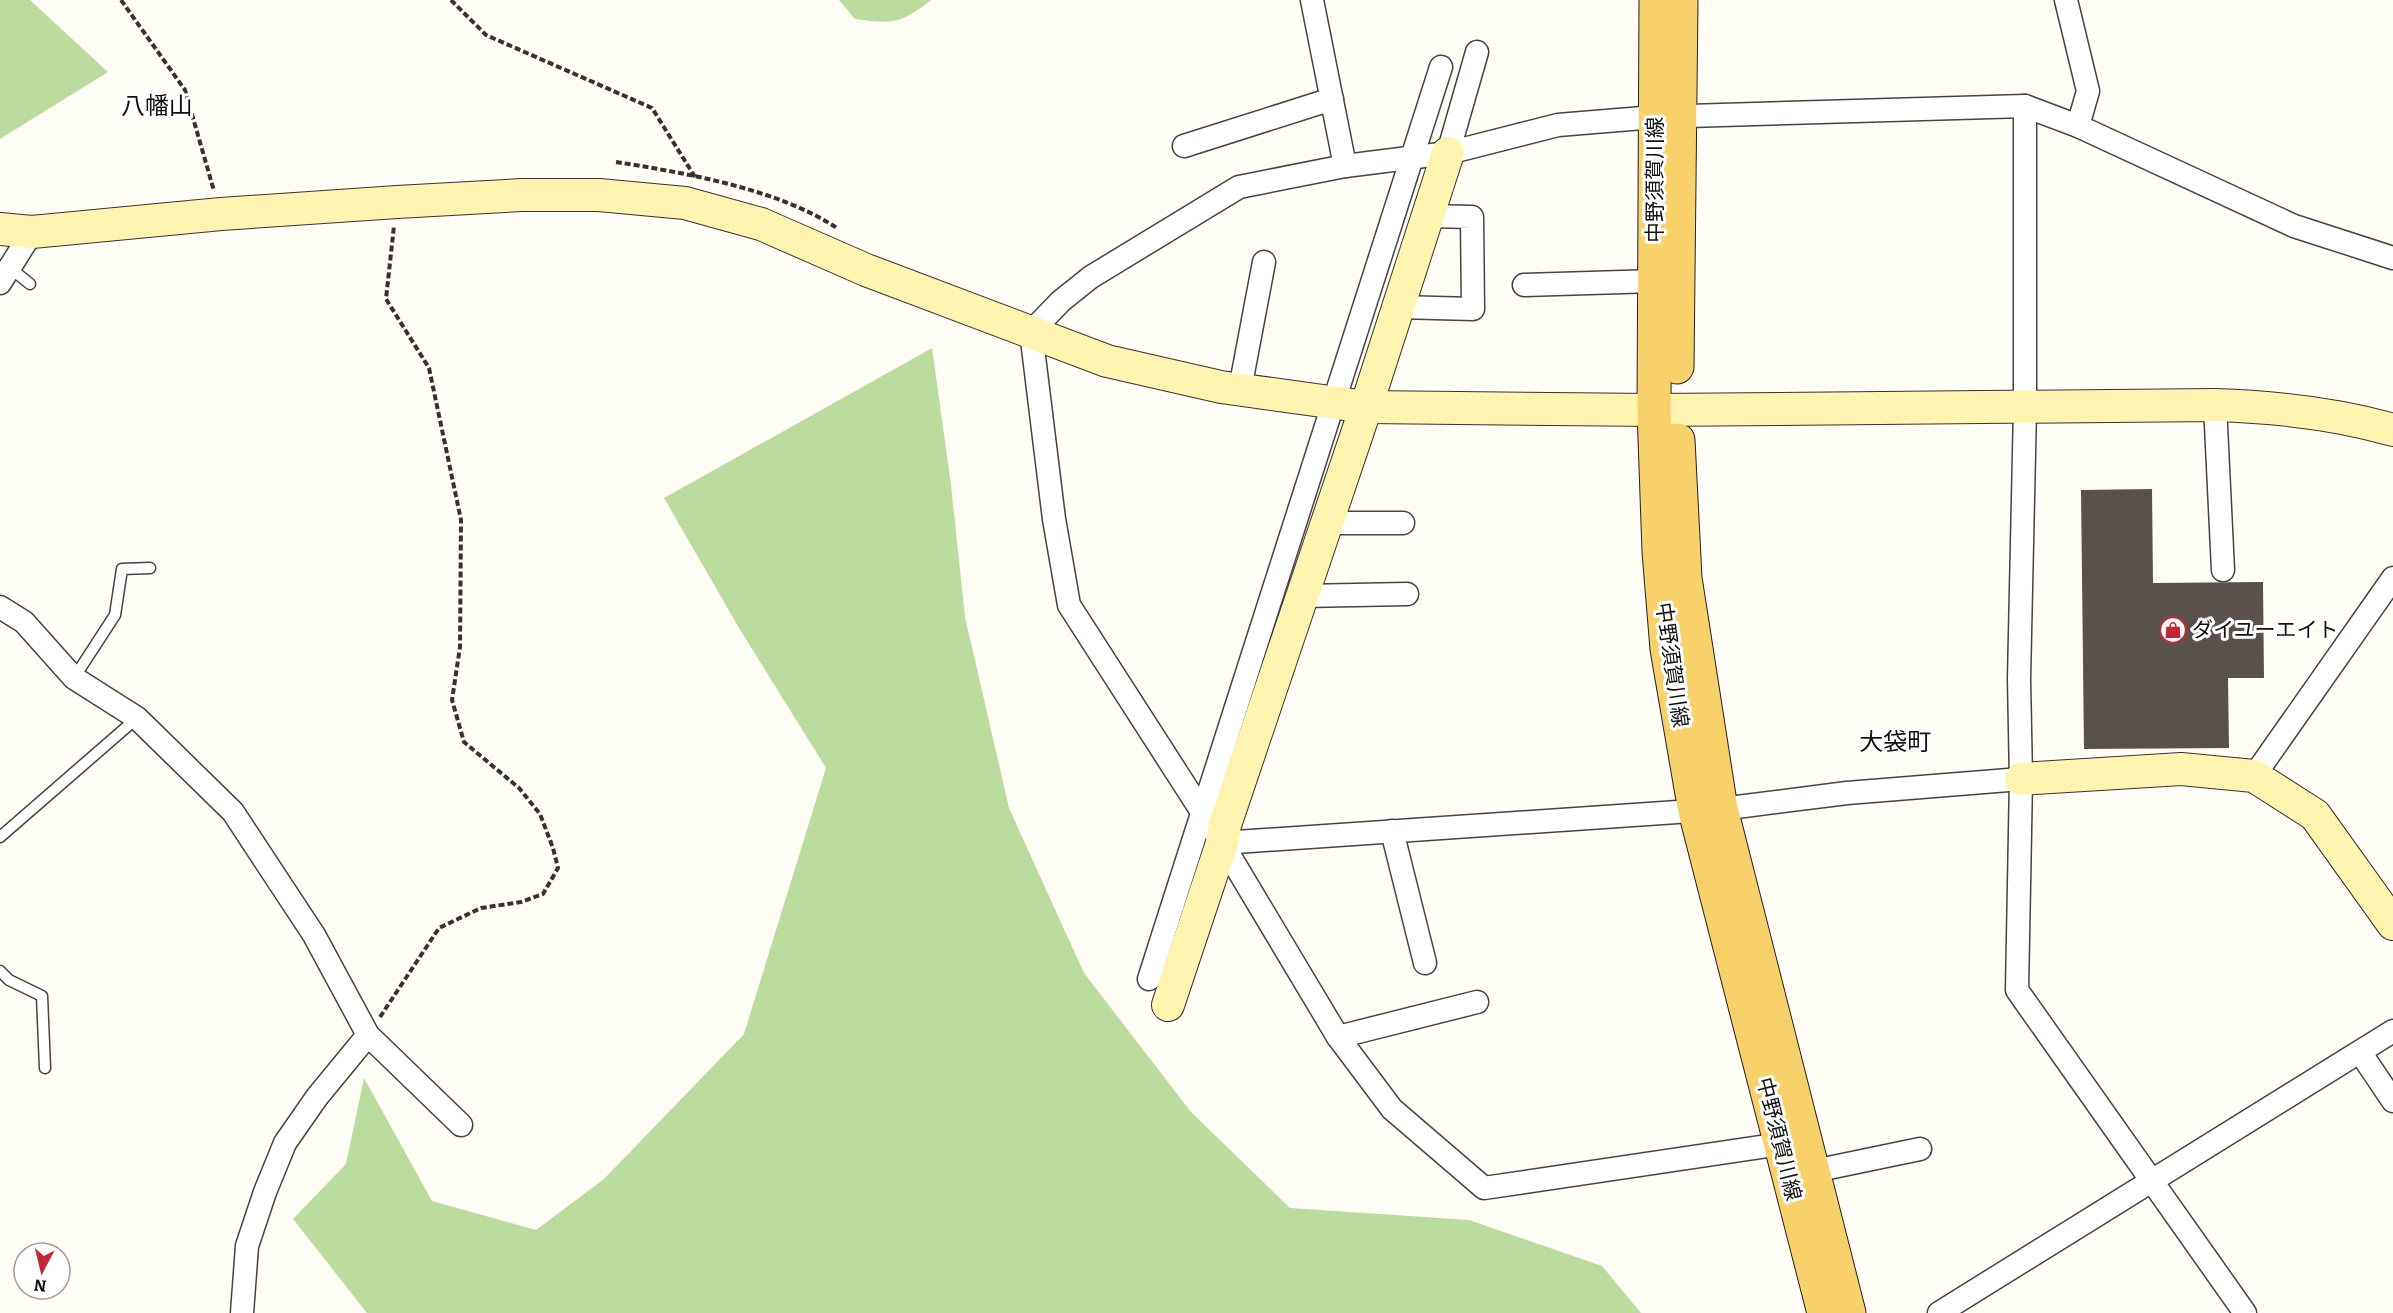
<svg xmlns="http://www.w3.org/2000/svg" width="2393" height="1313" font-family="Bitter,'Noto Sans JP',serif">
<rect width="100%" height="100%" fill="#fffdf5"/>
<g fill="#bbdc9c">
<polygon points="0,0 30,0 108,72 0,139"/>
<path d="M839 0H931C901 24 892 24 855 19Z"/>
<polygon points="932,348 951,485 965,617 1009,808 1084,973 1191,1112 1290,1208 1469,1220 1602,1266 1641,1313 367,1313 293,1219 346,1164 364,1078 432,1201 536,1230 604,1179 744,1034 826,768 739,628 664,498"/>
</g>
<polygon fill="#5a514d" points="2152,489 2153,583 2263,582 2264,678 2228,678 2229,748 2084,749 2081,490"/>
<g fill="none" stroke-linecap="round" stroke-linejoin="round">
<g stroke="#444" stroke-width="13">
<g id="lane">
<polyline points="9,267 30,284"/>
<polyline points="74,678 115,615 122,569 150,568"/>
<polyline points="0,837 137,718"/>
<polyline points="0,971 9,980 42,996 45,1068"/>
</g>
</g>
<g stroke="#444" stroke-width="25">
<g id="street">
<polyline points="1312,0 1345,166"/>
<polyline points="2066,0 2088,91 2078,126"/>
<polyline points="2025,106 2025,408 2019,679 2021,779 2017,990 2245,1313"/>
<polyline points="1184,146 1332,99"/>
<polyline points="1448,153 1477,52"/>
<polyline points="0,283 32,232"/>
<polyline points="1524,285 1655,281"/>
<polyline points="1398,307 1473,309 1472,217 1427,216"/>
<polyline points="1240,389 1264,262"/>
<polyline points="2215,405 2223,570"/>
<polyline points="1327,523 1403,523"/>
<polyline points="1302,596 1407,594"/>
<polyline points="0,607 24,622 74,678 137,718 233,812 314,935 368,1035 461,1125"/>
<polyline points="2254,776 2393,578"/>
<polyline points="1392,831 1425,963"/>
<polyline points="1222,843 1721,809 1847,793 2021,779"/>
<polyline points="1149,979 1441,67"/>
<polyline points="1338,1037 1477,1002"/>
<polyline points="2360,1052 2393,1101"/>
<polyline points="1794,1142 1484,1188 1392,1109 1338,1037 1222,843 1069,605 1054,519 1031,332 1061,301 1091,277 1239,187 1345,166 1448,153 1558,125 1655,117 2025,106 2078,126 2294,226 2393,258"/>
<polyline points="1814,1171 1920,1149"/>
<polyline points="242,1313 247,1246 265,1192 285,1143 317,1097 368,1035"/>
<polyline points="1939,1313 2393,1031"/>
</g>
</g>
<g stroke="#333" stroke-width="34">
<g id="secondary">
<path d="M0 229 32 232 221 214 397 202 522 195H599L685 203 761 224 866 270 1107 361 1221 387 1366 407 1654 410 2215 405C2276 407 2335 413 2393 430"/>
<polyline points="2021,779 2181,769 2254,776 2315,815 2393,924"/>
<polyline points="1168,1005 1222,843 1225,825 1366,407 1448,153"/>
</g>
</g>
<g stroke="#222" stroke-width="35">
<g id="primary">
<polyline points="1656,0 1654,410 1659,552 1667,649 1695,811 1824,1313"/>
<polyline points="1677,367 1681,0"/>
<polyline points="1678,440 1685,578 1721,809 1849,1313"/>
</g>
</g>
<g stroke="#333" stroke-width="4" stroke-dasharray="6 3" stroke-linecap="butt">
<polyline points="121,0 185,90 214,191"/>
<polyline points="451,0 486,35 652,108 695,177"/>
<path d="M616 162C686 173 778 189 837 228"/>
<polyline points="380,1017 439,928 481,908 521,902 543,894 558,868 553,848 540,814 519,788 464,742 452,700 460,647 461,520 429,368 386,299 394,226"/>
</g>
<use href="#lane" stroke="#fff" stroke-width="10"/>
<use href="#street" stroke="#fff" stroke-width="22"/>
<use href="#secondary" stroke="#fff3b0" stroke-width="32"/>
<use href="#primary" stroke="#f8d16b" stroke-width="33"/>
</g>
<defs>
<g id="shop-ring" transform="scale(1.35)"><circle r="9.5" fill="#fff" stroke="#c32734" stroke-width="1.5"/><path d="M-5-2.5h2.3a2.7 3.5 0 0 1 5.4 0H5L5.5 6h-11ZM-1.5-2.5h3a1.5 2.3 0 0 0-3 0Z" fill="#c32734"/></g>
</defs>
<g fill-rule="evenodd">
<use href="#shop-ring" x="2173" y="630"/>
</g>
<g text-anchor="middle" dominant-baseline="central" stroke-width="6" stroke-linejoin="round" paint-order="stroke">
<g font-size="21" fill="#111" stroke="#fff">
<text transform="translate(1655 180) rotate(-90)">中野須賀川線</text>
<text transform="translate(1672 665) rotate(82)">中野須賀川線</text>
<text transform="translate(1779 1139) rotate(76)">中野須賀川線</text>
</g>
<g font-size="21" fill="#111" stroke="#fff" text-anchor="start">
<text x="2192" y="630">ダイユーエイト</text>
</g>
<g font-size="24" fill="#111" stroke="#fff">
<text x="157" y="106">八幡山</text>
<text x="1895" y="742">大袋町</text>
</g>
</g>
<g transform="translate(42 1271) rotate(187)"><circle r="28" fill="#ffffff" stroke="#a0a0a0" stroke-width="1.5"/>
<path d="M0-4.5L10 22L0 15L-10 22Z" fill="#c32734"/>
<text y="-9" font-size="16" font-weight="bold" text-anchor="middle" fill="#111111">N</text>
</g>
</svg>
